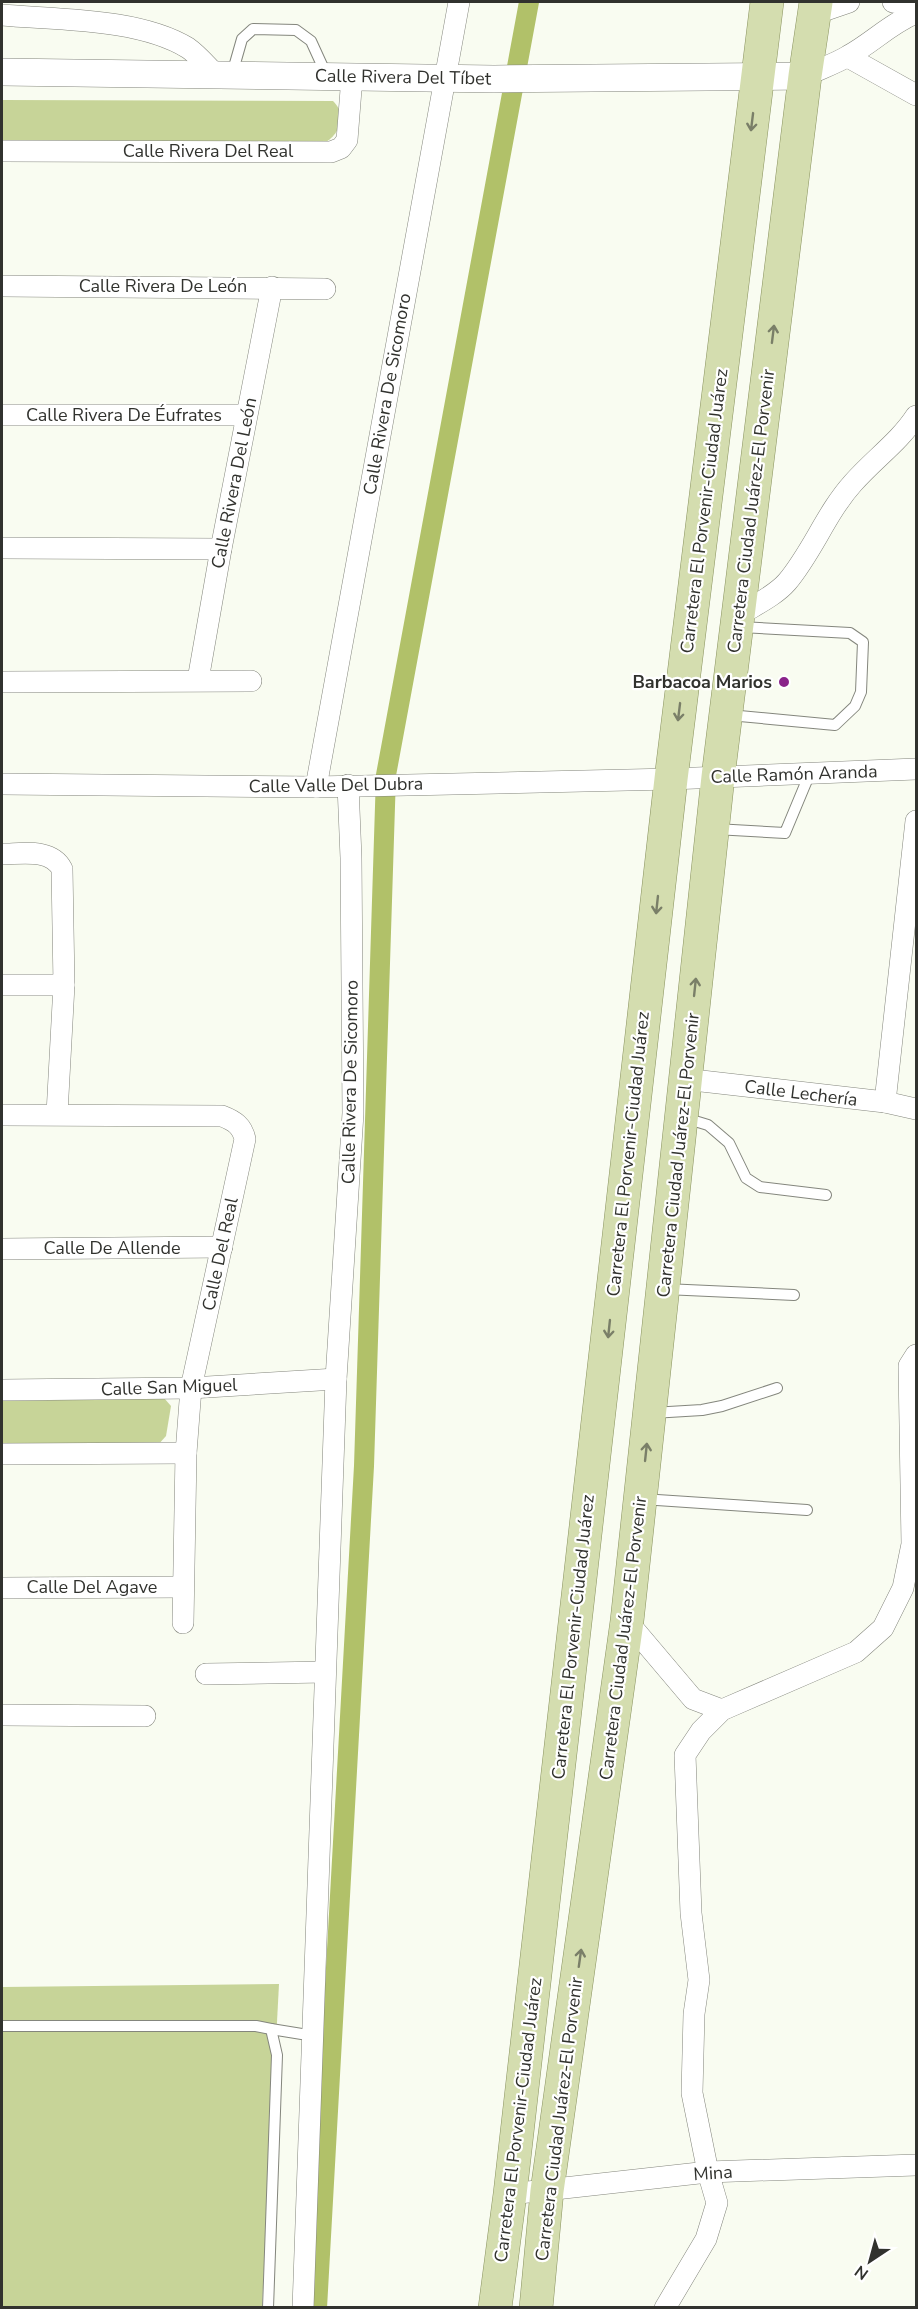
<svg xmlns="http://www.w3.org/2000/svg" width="918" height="2309" font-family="'Nunito Sans',sans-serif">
<rect width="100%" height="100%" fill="#f9fcf1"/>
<g fill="#c7d498">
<path d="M2 100 333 101C348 115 339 137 322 144L2 143Z"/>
<polygon points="164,1398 171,1406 166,1436 157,1446 2,1446 2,1401"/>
<polygon points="279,1984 262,2307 2,2307 2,1987"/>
</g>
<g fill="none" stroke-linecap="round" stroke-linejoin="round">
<polyline stroke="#b1c169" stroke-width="20" points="317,2308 364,1466 386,775 529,2"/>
<g stroke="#84867d" stroke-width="12">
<g id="service">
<polyline points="232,74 242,39 253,29 296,30 311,41 327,76"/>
<polyline points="729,715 835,725 855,706 861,692 863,642 850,633 741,627"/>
<polyline points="715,829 785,833 810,773"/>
<polyline points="685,1118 708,1125 729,1143 746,1178 760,1187 826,1195"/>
<polyline points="665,1289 794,1295"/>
<polyline points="652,1413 702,1410 722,1406 777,1388"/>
<polyline points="642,1499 807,1510"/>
<polyline points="2,2026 256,2026 271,2029 277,2055 268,2308"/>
<polyline points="271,2029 314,2036"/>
</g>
</g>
<g stroke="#84867d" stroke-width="22">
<g id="minor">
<polyline points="893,2 916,5"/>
<polyline points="814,14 849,2"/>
<path d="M2 15C58 20 139 18 188 48 198 55 206 65 215 74"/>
<polyline points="848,57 916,95"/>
<path d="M805 76C819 69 835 64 848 56 872 43 891 23 916 13"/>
<polyline points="2,151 331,152 341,148 347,140 352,77"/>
<polyline points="2,286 325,289"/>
<polyline points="2,415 246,415"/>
<polyline points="2,548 221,549"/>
<path d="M738 616C753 606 775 596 787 582 813 551 826 513 853 483 874 459 899 442 916 416"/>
<polyline points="198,680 221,549 272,287"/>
<polyline points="2,682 251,681"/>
<polyline points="2,784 316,787 671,779 916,769"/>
<polyline points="316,787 459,2"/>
<path d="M2 854C22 854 51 848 62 869L64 985 57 1114"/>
<polyline points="2,985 64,985"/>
<polyline points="684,1079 885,1102 916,1109"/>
<polyline points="885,1102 916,821"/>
<path d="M2 1115 222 1116C235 1121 242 1126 245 1139L191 1388 186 1453 183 1623"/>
<polyline points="2,1249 222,1247"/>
<polyline points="2,1390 191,1388 336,1379"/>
<polyline points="2,1454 186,1453"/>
<polyline points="2,1588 183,1587"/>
<polyline points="627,1621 693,1699 722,1710"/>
<polyline points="206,1674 325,1672"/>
<polyline points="2,1715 145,1716"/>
<polyline points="510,2194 708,2172 916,2165"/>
<polyline points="303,2308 336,1379 353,1113 351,858 348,785"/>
<polyline points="665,2308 706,2239 717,2203 708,2172 692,2093 694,2014 699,1980 691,1913 685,1755 701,1731 722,1710 856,1652 883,1628 903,1588 912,1544 909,1366 916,1355"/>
</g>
</g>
<g stroke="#84867d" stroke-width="28">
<polyline id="tertiary" points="2,72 494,79 805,76"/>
</g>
<g stroke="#89925f" stroke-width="34">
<g id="primary">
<polyline points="495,2308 510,2194 671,779 767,2"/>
<polyline points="536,2308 547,2191 627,1621 718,777 805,76 816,2"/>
</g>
</g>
<use href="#service" stroke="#fff" stroke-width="10"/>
<use href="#minor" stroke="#fff" stroke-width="21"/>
<use href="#tertiary" stroke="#fff" stroke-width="27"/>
<use href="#primary" stroke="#d4ddaf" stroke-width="33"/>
</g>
<defs><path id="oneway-shaft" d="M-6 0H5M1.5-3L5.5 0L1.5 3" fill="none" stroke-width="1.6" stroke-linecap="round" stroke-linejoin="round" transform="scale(1.5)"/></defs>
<g stroke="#7a7f68">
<use href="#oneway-shaft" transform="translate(752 122) rotate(97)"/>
<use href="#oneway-shaft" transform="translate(773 334) rotate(-83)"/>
<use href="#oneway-shaft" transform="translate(679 712) rotate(97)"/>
<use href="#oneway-shaft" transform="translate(657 905) rotate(96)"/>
<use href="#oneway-shaft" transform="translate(695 987) rotate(-84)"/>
<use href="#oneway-shaft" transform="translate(609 1329) rotate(96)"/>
<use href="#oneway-shaft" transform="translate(646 1452) rotate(-84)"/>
<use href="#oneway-shaft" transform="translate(580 1958) rotate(-82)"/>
</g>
<circle fill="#8a238a" stroke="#fff" stroke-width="2" cx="784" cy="682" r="6"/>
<g text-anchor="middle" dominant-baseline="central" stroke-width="4.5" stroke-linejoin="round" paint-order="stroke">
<g font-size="18" fill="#31322e" stroke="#fff">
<text transform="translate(403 77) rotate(1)">Calle Rivera Del Tíbet</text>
<text x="208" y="151">Calle Rivera Del Real</text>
<text x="163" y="286">Calle Rivera De León</text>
<text transform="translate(387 394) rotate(-80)">Calle Rivera De Sicomoro</text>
<text x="124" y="415">Calle Rivera De Éufrates</text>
<text transform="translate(234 483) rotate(-79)">Calle Rivera Del León</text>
<text transform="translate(704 511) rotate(-83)">Carretera El Porvenir-Ciudad Juárez</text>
<text transform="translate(751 511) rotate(-83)">Carretera Ciudad Juárez-El Porvenir</text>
<text transform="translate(794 774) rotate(-2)">Calle Ramón Aranda</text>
<text transform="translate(336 785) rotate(-1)">Calle Valle Del Dubra</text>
<text transform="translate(350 1082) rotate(-89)">Calle Rivera De Sicomoro</text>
<text transform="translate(801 1093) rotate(7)">Calle Lechería</text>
<text transform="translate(628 1154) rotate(-84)">Carretera El Porvenir-Ciudad Juárez</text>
<text transform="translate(678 1155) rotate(-84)">Carretera Ciudad Juárez-El Porvenir</text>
<text x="112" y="1248">Calle De Allende</text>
<text transform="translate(220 1254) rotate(-78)">Calle Del Real</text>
<text transform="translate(169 1387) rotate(-2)">Calle San Miguel</text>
<text x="92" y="1587">Calle Del Agave</text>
<text transform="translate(573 1637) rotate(-84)">Carretera El Porvenir-Ciudad Juárez</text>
<text transform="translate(623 1638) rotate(-83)">Carretera Ciudad Juárez-El Porvenir</text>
<text transform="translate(559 2119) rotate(-83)">Carretera Ciudad Juárez-El Porvenir</text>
<text transform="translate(518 2120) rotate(-83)">Carretera El Porvenir-Ciudad Juárez</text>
<text transform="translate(713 2173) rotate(-4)">Mina</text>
</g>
<g font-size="18" font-weight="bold" fill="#31322e" stroke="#fff" text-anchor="end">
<text x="772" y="682">Barbacoa Marios</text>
</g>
</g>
<rect width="918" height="2309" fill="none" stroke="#31322e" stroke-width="6"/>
<g transform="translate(870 2261) rotate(216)" stroke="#ffffff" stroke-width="4.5" paint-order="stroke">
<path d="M0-4.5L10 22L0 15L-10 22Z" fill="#31322e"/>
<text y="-9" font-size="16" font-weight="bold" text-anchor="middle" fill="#31322e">N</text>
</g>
</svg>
